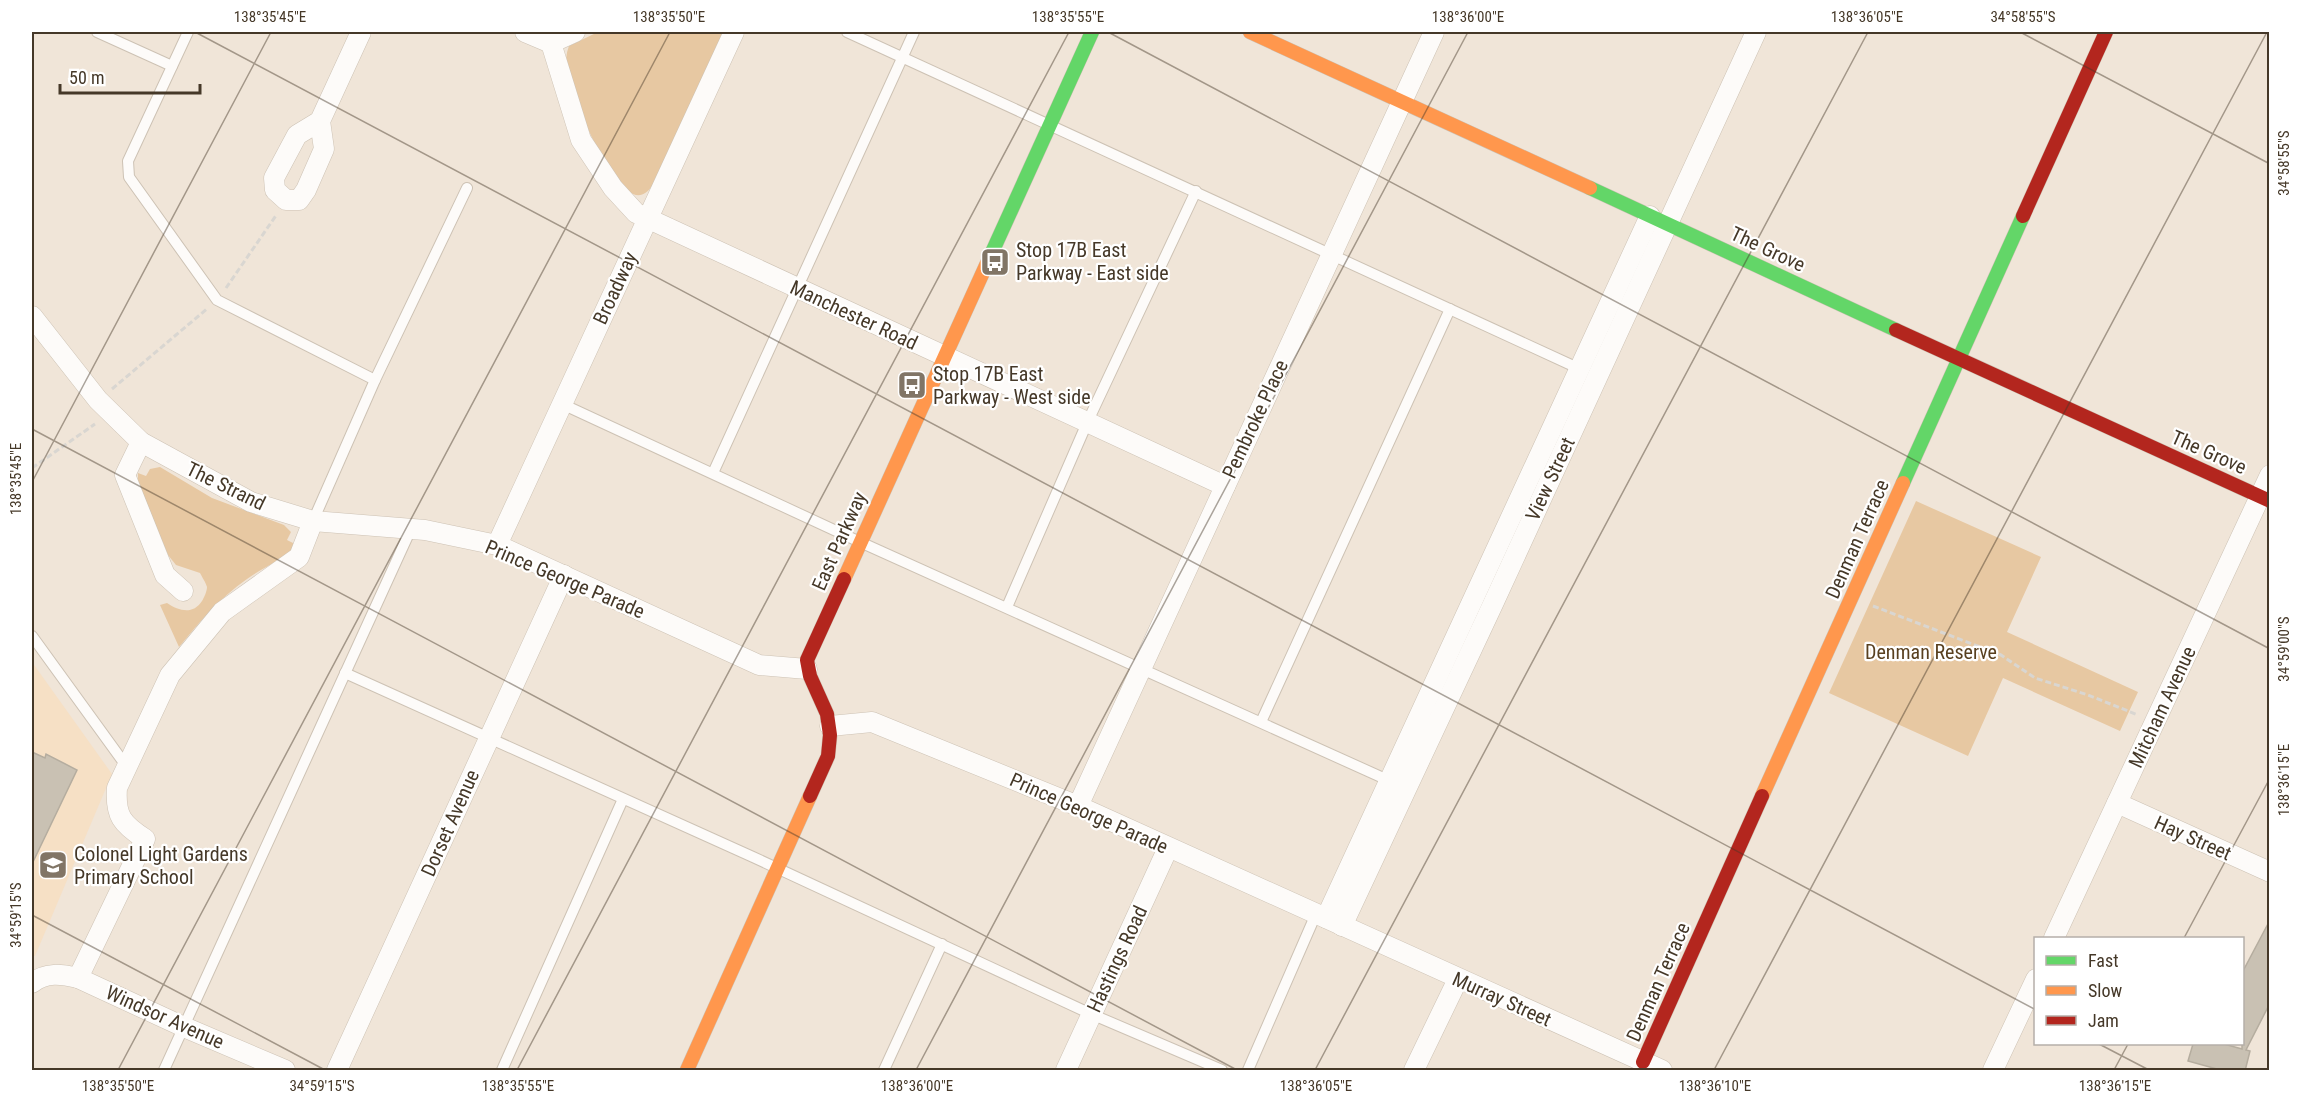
<svg xmlns="http://www.w3.org/2000/svg" width="2301" height="1102" font-family="'Roboto Condensed',sans-serif">
<rect width="100%" height="100%" fill="#f0e5d8"/>
<polygon fill="#f6e0c5" points="32,662 112,774 35,956 32,956"/>
<g fill="#e7c8a2">
<path d="M598 32H723L652 186C645 196 638 198 627 191 600 156 585 130 573 87 568 73 563 61 569 46Z"/>
<path d="M160 467 212 498 284 525 291 532 287 540 297 545C284 560 263 567 247 579 220 598 200 621 179 647L160 605 167 603C179 611 193 615 202 601 204 598 207 591 207 587 206 583 202 577 200 573L176 565 168 555 138 482V473L146 476 150 469Z"/>
<polygon points="1916,501 2041,557 2007,632 2138,692 2120,731 2003,678 1968,756 1829,693"/>
</g>
<g fill="#c9c1b3" stroke="#b5ad9f" stroke-width="1.5">
<polygon points="32,752 45,758 46,754 77,770 32,864"/>
<polygon points="2270,920 2270,1003 2246,1050 2250,1051 2245,1071 2224,1071 2188,1061 2193,1044 2224,1044 2242,1049 2242,973"/>
</g>
<g fill="none" stroke-linecap="round" stroke-linejoin="round">
<g stroke="#cdc2b4" stroke-width="12">
<g id="lane">
<polyline points="97,32 172,66"/>
<polyline points="188,32 128,161 129,177 217,300 375,380"/>
<polyline points="847,32 1580,369"/>
<polyline points="562,404 860,542 1390,781"/>
<polyline points="713,473 914,32"/>
<polyline points="313,521 375,380 467,188"/>
<polyline points="1007,607 1087,423 1196,191"/>
<polyline points="32,636 127,767"/>
<polyline points="345,673 753,857 1091,1014 1222,1070"/>
<polyline points="1261,722 1450,309"/>
<polyline points="164,1070 411,529"/>
<polyline points="502,1070 623,799"/>
<polyline points="884,1070 942,944"/>
<polyline points="1248,1070 1316,914"/>
</g>
</g>
<g stroke="#cdc2b4" stroke-width="21">
<g id="street">
<polyline points="525,32 551,43"/>
<polyline points="575,32 551,43 581,140 613,188 636,213 1225,486"/>
<polyline points="320,121 297,135 274,178 275,190 286,200 299,200 306,190 324,149 320,121 361,32"/>
<polyline points="32,316 98,400 141,442 251,502 313,521 425,530 497,545 759,665 807,669"/>
<polyline points="141,442 125,475 165,575 183,591"/>
<polyline points="497,545 734,32"/>
<polyline points="830,726 872,722 1078,806 1662,1070"/>
<polyline points="2117,803 2270,872"/>
<polyline points="1078,806 1434,32"/>
<polyline points="1326,918 1650,216"/>
<polyline points="1342,926 1493,604 1756,32"/>
<polyline points="2054,938 2270,475"/>
<polyline points="78,978 184,1027 285,1070"/>
<path d="M32 983C46 972 61 974 78 978L145 839C122 824 115 816 117 788L170 675 222 612 299 557 313 521"/>
<polyline points="337,1070 564,575"/>
<polyline points="1066,1070 1168,848"/>
<polyline points="1414,1070 1458,979"/>
<polyline points="1993,1070 2036,979"/>
</g>
</g>
<g stroke="#cdc2b4" stroke-width="15">
<g id="fast">
<polyline points="1590,188 1896,330"/>
<polyline points="989,259 1092,32"/>
<polyline points="1903,483 2023,216"/>
</g>
</g>
<g stroke="#cdc2b4" stroke-width="15">
<g id="slow">
<polyline points="1250,32 1590,188"/>
<polyline points="844,579 989,259"/>
<polyline points="1762,796 1903,483"/>
<polyline points="687,1070 810,796"/>
</g>
</g>
<g stroke="#cdc2b4" stroke-width="15">
<g id="jam">
<polyline points="2023,216 2106,32"/>
<polyline points="1896,330 2270,501"/>
<polyline points="810,796 828,756 830,735 827,714 810,676 807,660 844,579"/>
<polyline points="1643,1062 1762,796"/>
</g>
</g>
<g stroke="#d9d6d1" stroke-width="3" stroke-dasharray="6 3" stroke-linecap="butt">
<polyline points="226,288 277,214"/>
<polyline points="112,389 208,308"/>
<polyline points="32,468 95,424"/>
<polyline points="1873,606 2001,655 2035,678 2088,695 2138,715"/>
</g>
<use href="#lane" stroke="#fdfbf9" stroke-width="10"/>
<use href="#street" stroke="#fdfbf9" stroke-width="20"/>
<use href="#fast" stroke="#63d668" stroke-width="14"/>
<use href="#slow" stroke="#ff974d" stroke-width="14"/>
<use href="#jam" stroke="#b3261e" stroke-width="14"/>
</g>
<path fill="none" stroke="#453828" stroke-width="1.5" stroke-opacity="0.45" d="M195 32 2036 1010M1108 32 2270 649M2020 32 2270 164M32 429 1237 1070M32 482 271 32M32 915 325 1070M2184 938 2270 778M2099 1044 2149 1070M118 1070 670 32M517 1070 1069 32M916 1070 1468 32M1315 1070 1868 32M1714 1070 2267 32M2114 1070 2128 1044"/>
<defs>
<g id="bus-square" transform="scale(1.5)"><rect x="-9" y="-9" width="18" height="18" rx="4" fill="#817566" stroke="#fff"/><path d="M-5-6H5V4H4V6H2V4H-2V6H-4V4H-5ZM-3.5-4V0h7V-4ZM-3.5 1.2v1.5H-2V1.2ZM2 1.2v1.5H3.5V1.2Z" fill="#fff"/></g>
<g id="school-square" transform="scale(1.5)"><rect x="-9" y="-9" width="18" height="18" rx="4" fill="#817566" stroke="#fff"/><path d="M0-5L7-2L0 1L-7-2ZM-4 1L0 2.5L4 1V4Q0 6-4 4Z" fill="#fff"/></g>
</defs>
<g fill-rule="evenodd">
<use href="#bus-square" x="995" y="262"/>
<use href="#bus-square" x="912" y="385"/>
<use href="#school-square" x="53" y="865"/>
</g>
<g text-anchor="middle" dominant-baseline="central" stroke-width="4.5" stroke-linejoin="round" paint-order="stroke">
<g font-size="20" fill="#453828" stroke="#fff">
<text transform="translate(1768 249) rotate(25)">The Grove</text>
<text transform="translate(615 288) rotate(-65)">Broadway</text>
<text transform="translate(854 315) rotate(25)">Manchester Road</text>
<text transform="translate(1255 419) rotate(-65)">Pembroke Place</text>
<text transform="translate(2209 452) rotate(24)">The Grove</text>
<text transform="translate(1550 479) rotate(-65)">View Street</text>
<text transform="translate(226 486) rotate(26)">The Strand</text>
<text transform="translate(1857 539) rotate(-66)">Denman Terrace</text>
<text transform="translate(839 541) rotate(-66)">East Parkway</text>
<text transform="translate(565 579) rotate(23)">Prince George Parade</text>
<text transform="translate(2162 707) rotate(-65)">Mitcham Avenue</text>
<text transform="translate(1089 813) rotate(24)">Prince George Parade</text>
<text transform="translate(450 823) rotate(-66)">Dorset Avenue</text>
<text transform="translate(2193 838) rotate(24)">Hay Street</text>
<text transform="translate(1117 959) rotate(-65)">Hastings Road</text>
<text transform="translate(1658 982) rotate(-66)">Denman Terrace</text>
<text transform="translate(1502 999) rotate(24)">Murray Street</text>
<text transform="translate(165 1017) rotate(24)">Windsor Avenue</text>
</g>
<g font-size="20" fill="#453828" stroke="#fff" text-anchor="start">
<text x="1016" y="250">Stop 17B East<tspan x="1016" dy="23">Parkway - East side</tspan></text>
<text x="933" y="374">Stop 17B East<tspan x="933" dy="23">Parkway - West side</tspan></text>
<text x="74" y="854">Colonel Light Gardens<tspan x="74" dy="23">Primary School</tspan></text>
</g>
<g font-size="20" fill="#59401f" stroke="#fff">
<text x="1931" y="652">Denman Reserve</text>
</g>
</g>
<rect width="2301" height="1102" fill="none" stroke="#ffffff" stroke-width="66"/>
<rect x="2034" y="937" width="210" height="108" fill="#ffffff" stroke="#b5afa9" stroke-width="1.5"/>
<rect x="2046" y="956" width="30" height="9" fill="#63d668" stroke="#b5afa9" stroke-width="1.5"/>
<text x="2088" y="967" font-size="18" fill="#453828">Fast</text>
<rect x="2046" y="986" width="30" height="9" fill="#ff974d" stroke="#b5afa9" stroke-width="1.5"/>
<text x="2088" y="997" font-size="18" fill="#453828">Slow</text>
<rect x="2046" y="1016" width="30" height="9" fill="#b3261e" stroke="#b5afa9" stroke-width="1.5"/>
<text x="2088" y="1027" font-size="18" fill="#453828">Jam</text>
<path d="M60 84v9h140v-9" fill="none" stroke="#453828" stroke-width="3"/>
<text x="69" y="84" font-size="18" fill="#453828" stroke="#ffffff" stroke-width="4.5" paint-order="stroke">50 m</text>
<rect x="33" y="33" width="2235" height="1036" fill="none" stroke="#453828" stroke-width="2"/>
<g font-size="15" text-anchor="middle" fill="#453828">
<text x="270" y="22">138°35'45"E</text>
<text x="669" y="22">138°35'50"E</text>
<text x="1068" y="22">138°35'55"E</text>
<text x="1468" y="22">138°36'00"E</text>
<text x="1867" y="22">138°36'05"E</text>
<text x="2023" y="22">34°58'55"S</text>
<text transform="translate(2284 163) rotate(-90)" y="5">34°58'55"S</text>
<text transform="translate(16 479) rotate(-90)" y="5">138°35'45"E</text>
<text transform="translate(2284 649) rotate(-90)" y="5">34°59'00"S</text>
<text transform="translate(2284 780) rotate(-90)" y="5">138°36'15"E</text>
<text transform="translate(16 915) rotate(-90)" y="5">34°59'15"S</text>
<text x="118" y="1091">138°35'50"E</text>
<text x="322" y="1091">34°59'15"S</text>
<text x="518" y="1091">138°35'55"E</text>
<text x="917" y="1091">138°36'00"E</text>
<text x="1316" y="1091">138°36'05"E</text>
<text x="1715" y="1091">138°36'10"E</text>
<text x="2115" y="1091">138°36'15"E</text>
</g>
</svg>
